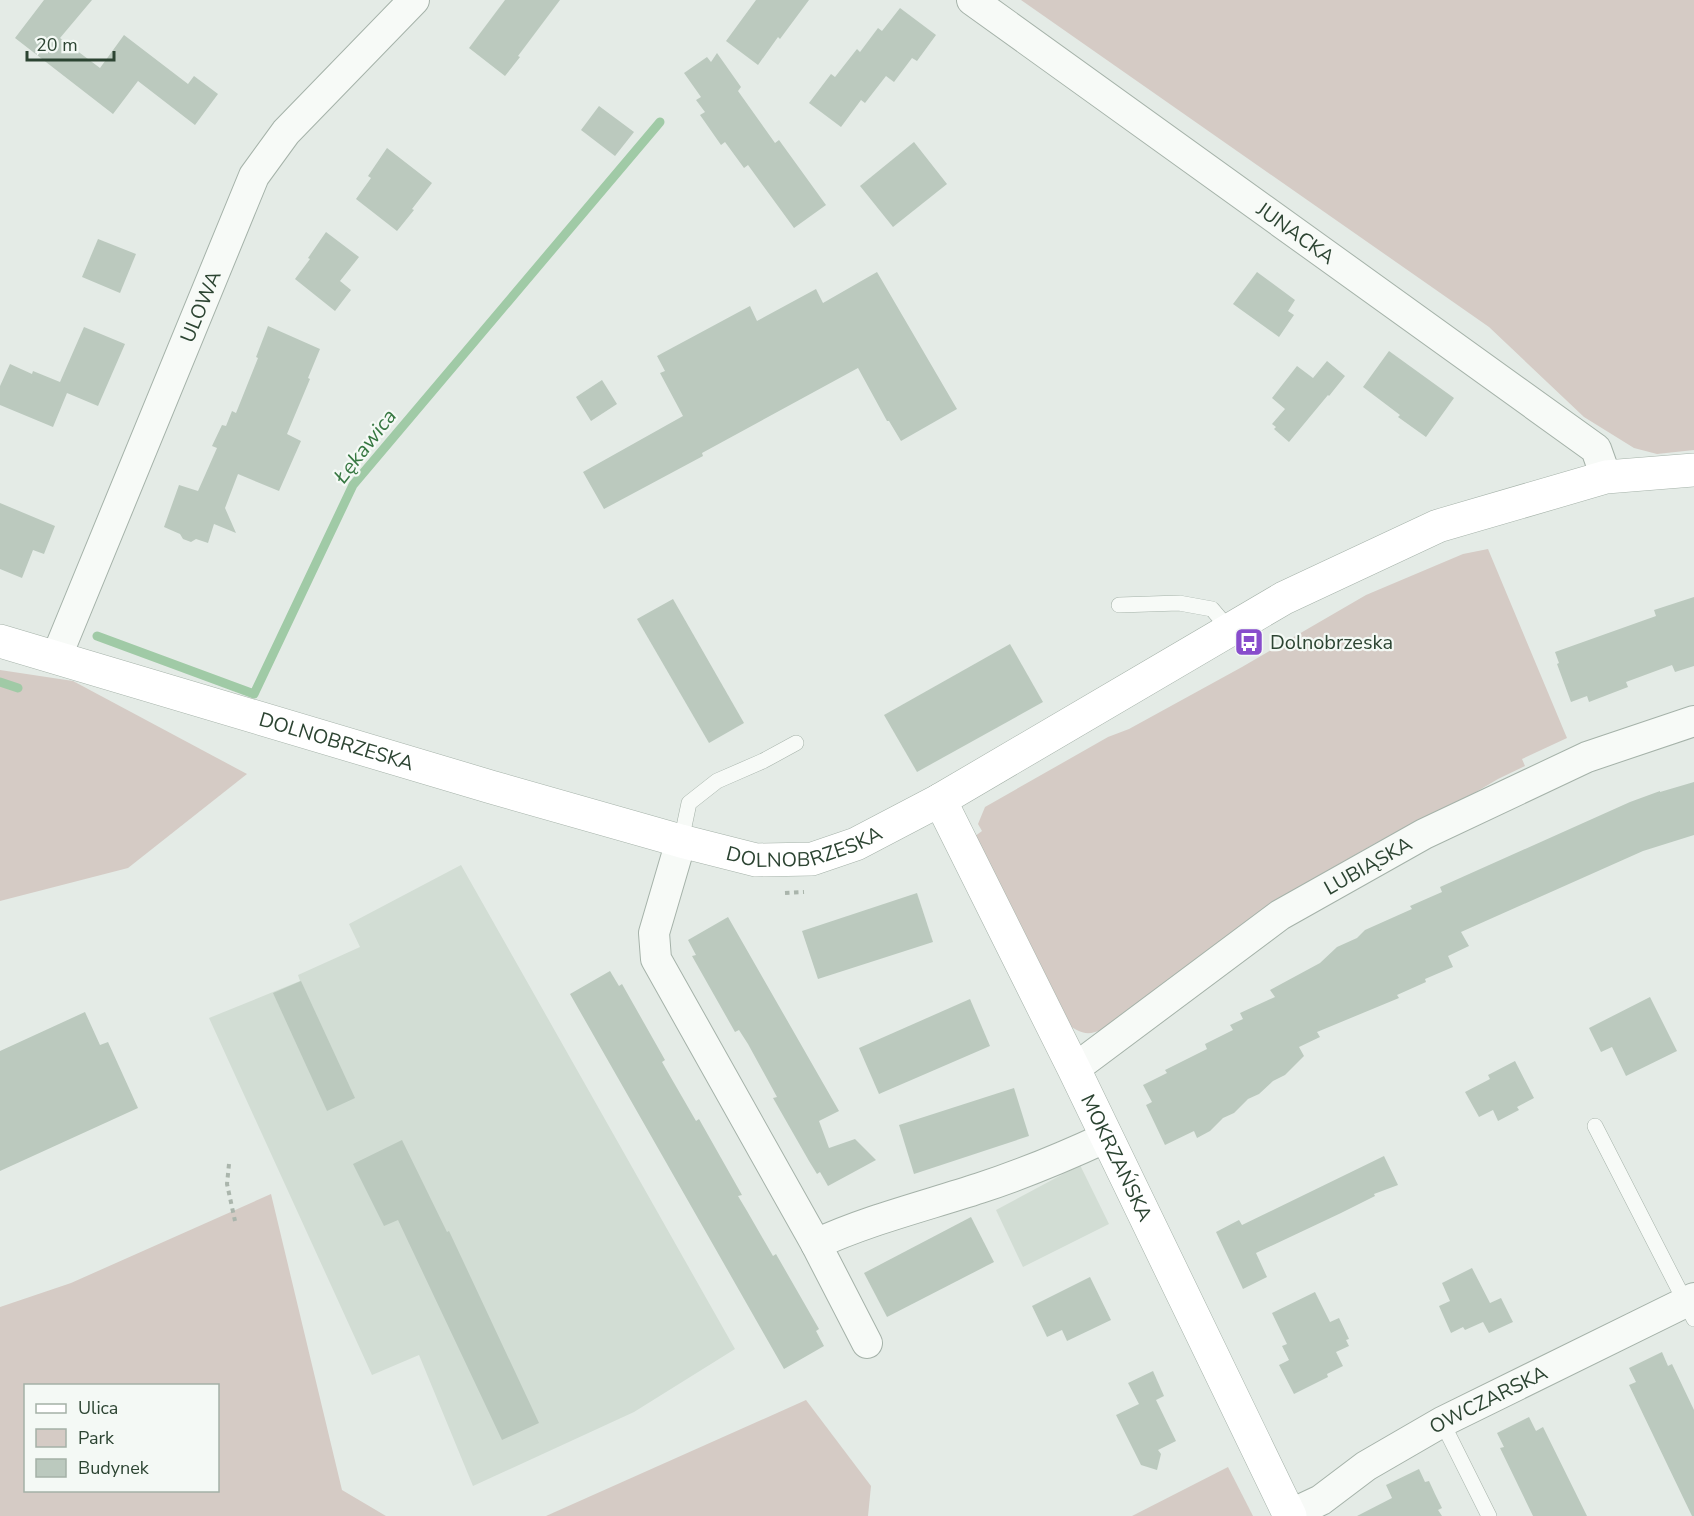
<svg xmlns="http://www.w3.org/2000/svg" width="1694" height="1516" font-family="'Nunito Sans',sans-serif">
<rect width="100%" height="100%" fill="#e4ebe6"/>
<g fill="#d2ddd4">
<polygon points="461,865 735,1349 634,1412 473,1486 419,1355 372,1375 209,1018 300,981 298,975 360,947 349,924"/>
<polygon points="1080,1165 1109,1224 1023,1267 996,1210"/>
</g>
<g fill="#d5cbc5" fill-rule="evenodd">
<polygon points="1021,0 1694,0 1694,450 1657,454 1634,448 1584,417 1489,327"/>
<path d="M1488 549 1567 738 1522 759 1525 766 1498 779 1454 805 1374 844 1287 894 1104 1029C1087 1036 1082 1034 1067 1024L971 839 982 831 978 824 985 807 1108 737 1129 729 1242 667 1366 595 1463 554Z"/>
<polygon points="0,670 73,681 247,774 128,868 0,901"/>
<path d="M271 1194 342 1490 386 1516H0V1307L71 1283ZM26 1386H218V1490H26Z"/>
<polygon points="806,1400 871,1486 868,1516 546,1516"/>
<polygon points="1228,1467 1253,1516 1132,1516"/>
</g>
<g fill="none" stroke-linecap="round" stroke-linejoin="round">
<g stroke="#a0caa6" stroke-width="9">
<polyline points="97,636 254,694 353,485 660,122"/>
<polyline points="0,682 18,688"/>
</g>
</g>
<g fill="#bbc9be">
<polygon points="44,0 92,0 60,38 100,68 124,35 188,84 194,76 218,94 195,125 138,81 113,114 15,38"/>
<polygon points="505,0 560,0 518,56 520,57 505,76 469,48"/>
<polygon points="756,0 809,0 780,39 778,37 758,65 726,41"/>
<polygon points="900,8 936,35 917,61 912,58 894,82 886,76 865,103 861,100 841,127 809,103 831,74 835,77 857,49 860,52 878,28 882,31"/>
<polygon points="717,53 741,87 738,91 775,143 779,140 826,205 794,228 748,165 744,168 725,142 721,145 700,115 705,112 696,100 701,97 684,73 707,57 711,62"/>
<polygon points="599,106 634,132 615,156 581,130"/>
<polygon points="914,142 947,184 893,227 860,186"/>
<polygon points="387,148 432,183 412,209 414,210 397,231 356,199 371,178 368,176"/>
<polygon points="326,232 359,257 340,281 351,290 335,311 295,279 310,259 308,258"/>
<polygon points="98,239 136,254 120,293 82,277"/>
<polygon points="877,272 957,409 901,441 889,421 887,421 858,368 702,453 703,456 604,509 583,472 683,416 660,373 665,371 657,356 750,306 757,321 816,289 823,303"/>
<polygon points="1257,272 1295,300 1288,311 1294,315 1279,337 1233,304"/>
<polygon points="268,326 320,349 308,378 310,379 287,434 301,441 279,491 238,474 225,508 236,533 214,524 208,543 196,539 191,542 183,539 180,534 164,527 179,485 198,491 217,448 212,446 222,425 226,426 232,411 236,413 258,358 256,357"/>
<polygon points="84,327 125,344 98,406 67,393 53,427 0,405 0,386 10,364 32,374 33,371 60,382"/>
<polygon points="1389,351 1454,398 1426,437 1398,417 1400,415 1363,387"/>
<polygon points="1327,361 1345,376 1329,396 1328,395 1289,442 1274,429 1276,427 1272,424 1285,409 1272,398 1297,366 1313,378"/>
<polygon points="602,380 617,404 591,421 576,397"/>
<polygon points="0,503 55,526 44,554 33,550 22,578 0,569"/>
<polygon points="1694,597 1694,666 1675,672 1672,665 1626,682 1628,687 1589,702 1587,696 1571,702 1557,664 1559,663 1555,652 1656,616 1654,610"/>
<polygon points="673,599 744,723 709,743 637,619"/>
<polygon points="1010,644 1043,702 917,772 884,715"/>
<polygon points="1694,782 1694,835 1643,851 1461,932 1469,946 1448,956 1453,967 1425,979 1426,982 1397,995 1399,998 1317,1032 1320,1037 1299,1047 1304,1056 1285,1075 1273,1081 1259,1094 1248,1099 1234,1113 1223,1118 1210,1131 1197,1138 1194,1131 1165,1145 1146,1105 1152,1102 1143,1085 1167,1073 1165,1070 1207,1049 1205,1044 1233,1030 1230,1025 1243,1019 1240,1013 1275,997 1270,990 1320,963 1337,947 1357,938 1365,930 1412,909 1410,906 1442,892 1440,887 1630,802 1660,791 1660,792"/>
<polygon points="917,893 933,942 818,979 802,931"/>
<polygon points="728,917 839,1111 819,1121 829,1148 855,1139 876,1160 828,1186 820,1172 817,1174 809,1161 773,1098 777,1097 748,1044 739,1030 735,1032 692,956 696,955 688,940"/>
<polygon points="610,971 619,986 622,984 665,1060 662,1062 670,1076 696,1121 699,1119 742,1195 738,1196 747,1211 773,1256 776,1254 819,1329 816,1331 824,1346 784,1369 570,994"/>
<polygon points="301,981 355,1098 327,1111 273,993"/>
<polygon points="1650,997 1677,1051 1626,1076 1612,1047 1601,1052 1589,1028"/>
<polygon points="970,999 990,1046 879,1094 859,1048"/>
<polygon points="85,1012 100,1045 108,1042 138,1108 0,1171 0,1051"/>
<polygon points="1515,1061 1534,1098 1517,1107 1519,1110 1498,1121 1493,1110 1479,1117 1465,1092 1490,1079 1488,1075"/>
<polygon points="1014,1088 1029,1136 914,1174 899,1125"/>
<polygon points="402,1140 447,1232 449,1231 539,1423 502,1440 398,1220 384,1226 353,1164"/>
<polygon points="1384,1156 1398,1185 1374,1194 1375,1196 1341,1213 1256,1253 1267,1277 1243,1289 1216,1232 1239,1220 1242,1225"/>
<polygon points="971,1217 994,1262 887,1317 864,1273"/>
<polygon points="1472,1268 1490,1303 1501,1298 1513,1322 1489,1333 1483,1322 1465,1330 1463,1327 1451,1333 1439,1306 1450,1301 1442,1283"/>
<polygon points="1090,1277 1111,1320 1067,1341 1062,1330 1047,1337 1032,1306"/>
<polygon points="1315,1292 1330,1322 1339,1318 1349,1339 1346,1340 1349,1346 1336,1352 1343,1366 1327,1374 1328,1377 1294,1394 1279,1365 1289,1360 1282,1346 1287,1344 1272,1313"/>
<polygon points="1662,1352 1668,1366 1672,1364 1694,1410 1694,1516 1692,1516 1629,1385 1636,1382 1629,1368"/>
<polygon points="1153,1371 1164,1396 1156,1400 1176,1441 1158,1450 1161,1454 1157,1470 1141,1465 1116,1415 1139,1404 1128,1383"/>
<polygon points="1529,1417 1536,1431 1543,1427 1587,1516 1533,1516 1500,1448 1504,1447 1497,1433"/>
<polygon points="1419,1469 1425,1482 1429,1481 1435,1494 1442,1508 1438,1510 1442,1516 1357,1516 1392,1498 1386,1485"/>
</g>
<g fill="none" stroke-linecap="round" stroke-linejoin="round">
<g stroke="#a5b2a9" stroke-width="16">
<g id="lane">
<polyline points="1119,605 1179,603 1212,609 1229,629"/>
<polyline points="681,841 689,803 717,781 763,761 796,743"/>
<polyline points="1595,1126 1694,1319"/>
<polyline points="1442,1422 1489,1516"/>
</g>
</g>
<g stroke="#a5b2a9" stroke-width="32">
<g id="street">
<path id="s1" d="M972 0 1596 449 1606 477"/>
<path id="s2" d="M56 658 254 176 286 132 414 0"/>
<polyline points="681,841 654,933 656,959 816,1244 867,1343"/>
<path id="s3" d="M1074 1069 1280 915 1424 834 1587 757 1694 721"/>
<path d="M816 1244C868 1220 925 1206 980 1188 1023 1174 1066 1156 1107 1137"/>
<path id="s4" d="M1289 1515 1321 1500 1366 1466 1442 1422 1694 1298"/>
</g>
</g>
<g stroke="#a5b2a9" stroke-width="34">
<g id="secondary">
<path id="s5" d="M0 641 491 787 681 841 756 860 812 859 856 844 940 800 1284 598 1438 526 1606 477 1694 470"/>
<path id="s6" d="M940 800 1074 1069 1290 1516"/>
</g>
</g>
<g stroke="#aab5ac" stroke-width="4" stroke-dasharray="4.5 4.5" stroke-linecap="butt">
<polyline points="785,893 804,892"/>
<polyline points="229,1164 227,1184 235,1221"/>
</g>
<use href="#lane" stroke="#f7faf7" stroke-width="15"/>
<use href="#street" stroke="#f7faf7" stroke-width="30"/>
<use href="#secondary" stroke="#fff" stroke-width="33"/>
</g>
<defs>
<g id="bus-square" transform="scale(1.5)"><rect x="-9" y="-9" width="18" height="18" rx="4" fill="#884dcc" stroke="#f4f9f5"/><path d="M-5-6H5V4H4V6H2V4H-2V6H-4V4H-5ZM-3.5-4V0h7V-4ZM-3.5 1.2v1.5H-2V1.2ZM2 1.2v1.5H3.5V1.2Z" fill="#fff"/></g>
</defs>
<g fill-rule="evenodd">
<use href="#bus-square" x="1249" y="642"/>
</g>
<g text-anchor="middle" dominant-baseline="central" stroke-width="4.5" stroke-linejoin="round" paint-order="stroke">
<g font-size="20" fill="#2c4432" stroke="#f4f9f5">
<text stroke="none"><textPath href="#s1" startOffset="399">JUNACKA</textPath></text>
<text stroke="none"><textPath href="#s2" startOffset="380">ULOWA</textPath></text>
<text stroke="none"><textPath href="#s5" startOffset="351">DOLNOBRZESKA</textPath></text>
<text stroke="none"><textPath href="#s5" startOffset="837">DOLNOBRZESKA</textPath></text>
<text stroke="none"><textPath href="#s3" startOffset="358">LUBIĄSKA</textPath></text>
<text stroke="none"><textPath href="#s6" startOffset="399">MOKRZAŃSKA</textPath></text>
<text stroke="none"><textPath href="#s4" startOffset="231">OWCZARSKA</textPath></text>
</g>
<g font-size="20" fill="#2c4432" stroke="#f4f9f5" text-anchor="start">
<text x="1270" y="642">Dolnobrzeska</text>
</g>
<g font-size="21" font-style="italic" fill="#367741" stroke="#f4f9f5">
<text transform="translate(365 446) rotate(-52)">Łękawica</text>
</g>
</g>
<rect x="24" y="1384" width="195" height="108" fill="#f4f9f5" stroke="#a4b1a7" stroke-width="1.5"/>
<rect x="36" y="1404" width="30" height="9" fill="#ffffff" stroke="#a4b1a7" stroke-width="1.5"/>
<text x="78" y="1414" font-size="18" fill="#2c4432">Ulica</text>
<rect x="36" y="1429" width="30" height="18" fill="#d5cbc5" stroke="#a4b1a7" stroke-width="1.5"/>
<text x="78" y="1444" font-size="18" fill="#2c4432">Park</text>
<rect x="36" y="1459" width="30" height="18" fill="#bbc9be" stroke="#a4b1a7" stroke-width="1.5"/>
<text x="78" y="1474" font-size="18" fill="#2c4432">Budynek</text>
<path d="M27 51v9h87v-9" fill="none" stroke="#2c4432" stroke-width="3"/>
<text x="36" y="51" font-size="18" fill="#2c4432" stroke="#f4f9f5" stroke-width="4.5" paint-order="stroke">20 m</text>
</svg>
